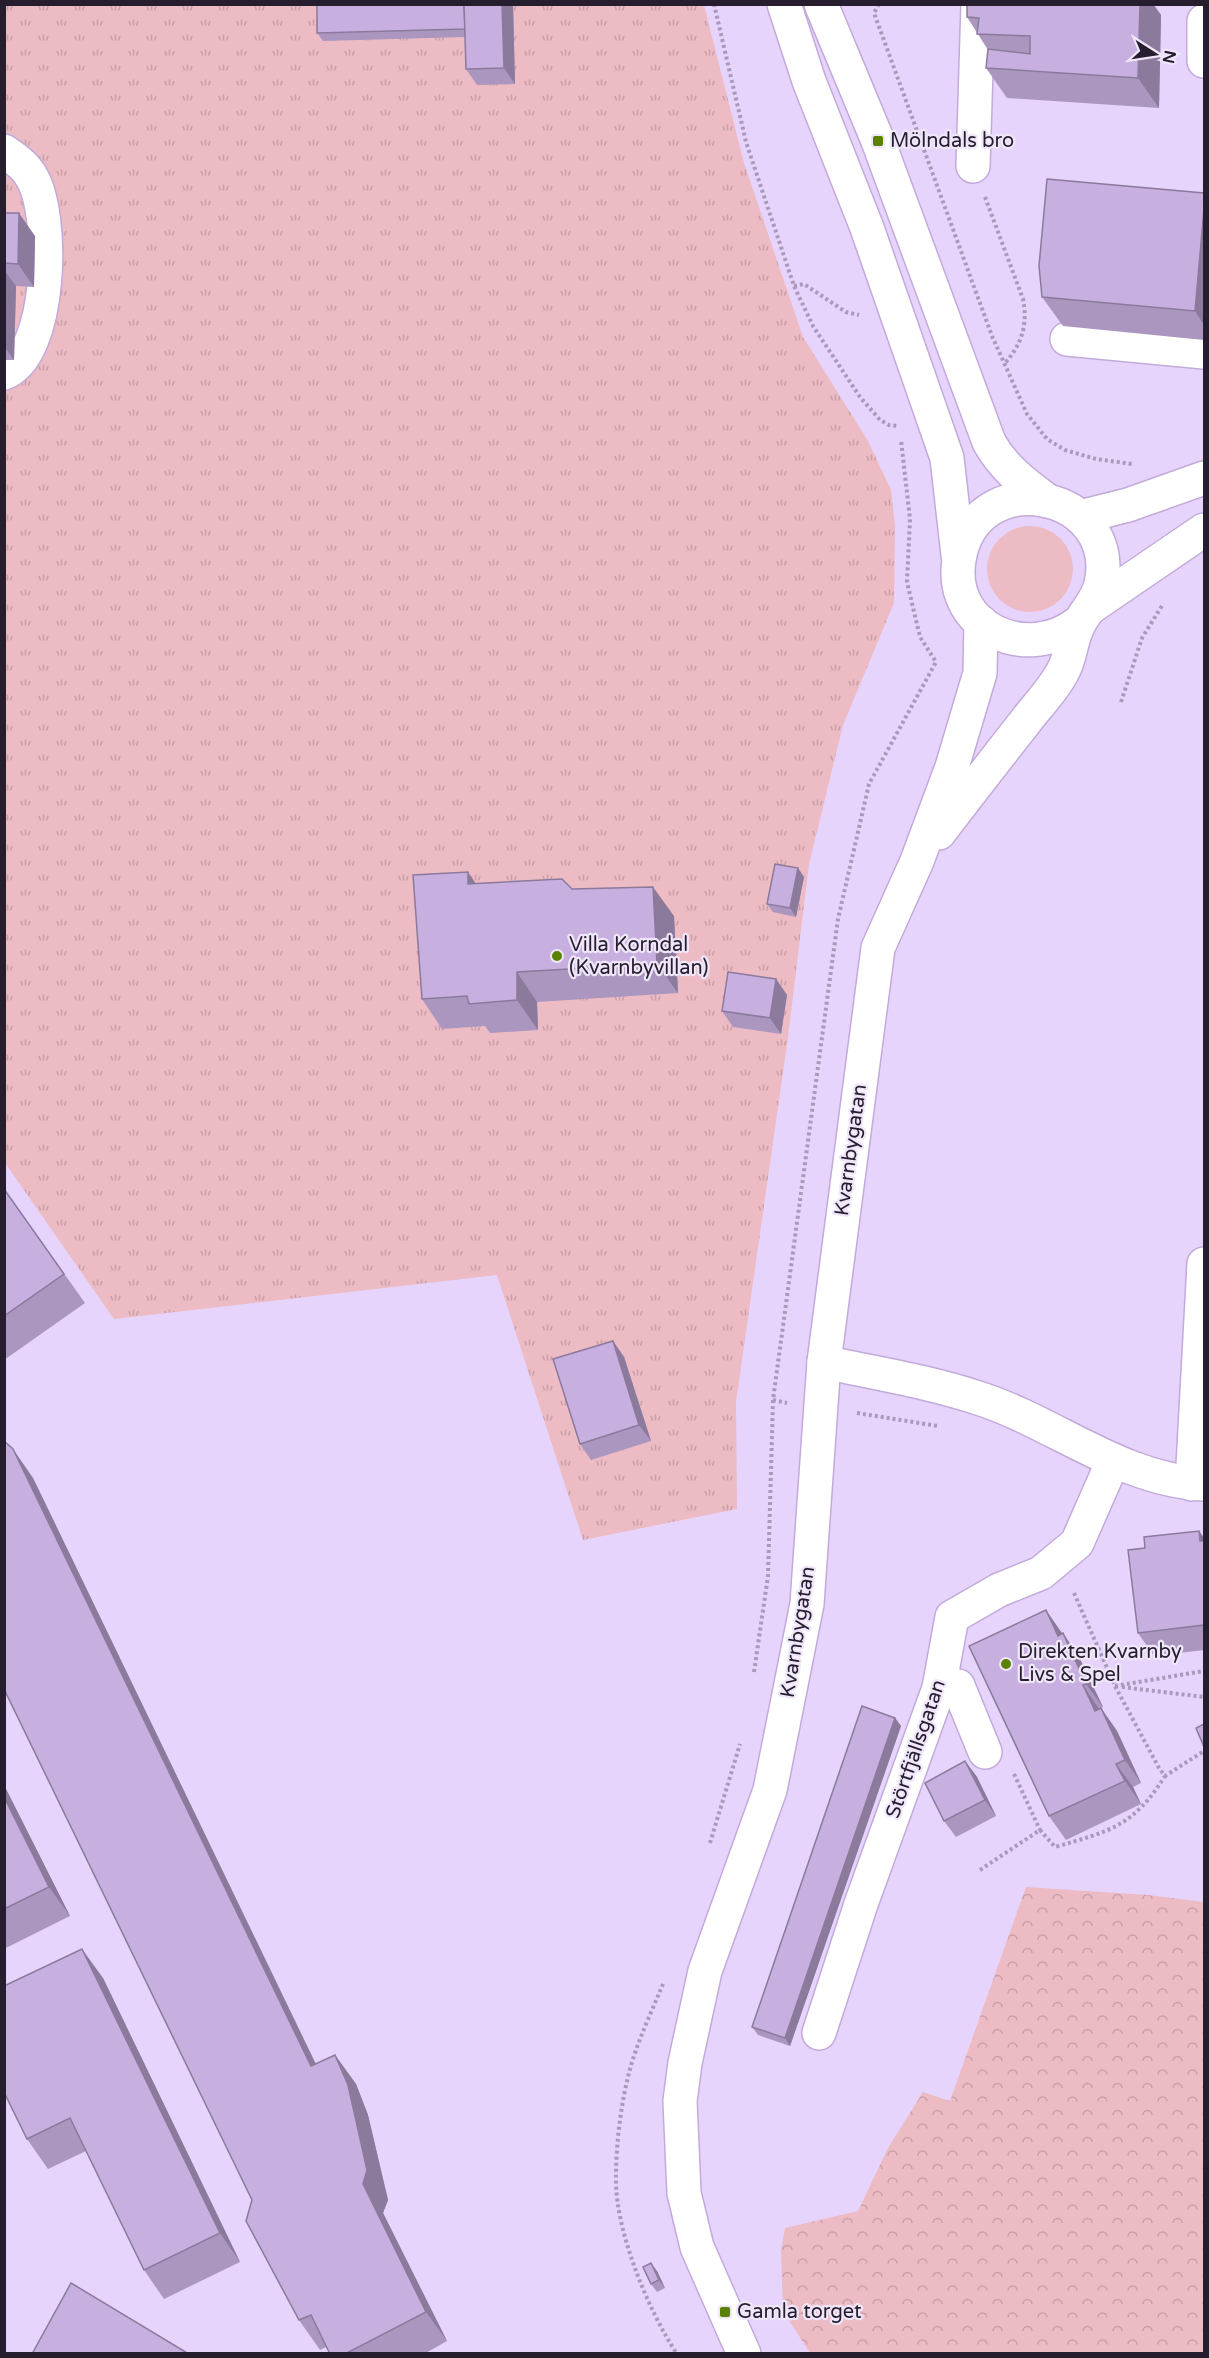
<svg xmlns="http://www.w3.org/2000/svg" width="1209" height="2358" font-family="'Varela Round',sans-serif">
<defs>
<pattern id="forest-crowns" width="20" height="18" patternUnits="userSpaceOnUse" patternTransform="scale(1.5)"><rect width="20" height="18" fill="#ecbbc3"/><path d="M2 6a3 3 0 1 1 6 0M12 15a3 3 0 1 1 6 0" fill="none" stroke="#caa0a8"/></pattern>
<pattern id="park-tufts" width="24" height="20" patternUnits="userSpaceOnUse" patternTransform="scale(1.5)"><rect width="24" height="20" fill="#ecbbc3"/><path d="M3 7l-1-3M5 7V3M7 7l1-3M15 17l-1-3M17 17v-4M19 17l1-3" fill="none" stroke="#caa0a8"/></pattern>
</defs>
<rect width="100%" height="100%" fill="#e7d4fc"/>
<circle fill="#ecbbc3" cx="1030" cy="569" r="43"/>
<polygon fill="url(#forest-crowns)" points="1026,1887 1148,1895 1204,1902 1204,2353 810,2353 783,2311 781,2250 785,2228 858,2211 888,2148 923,2092 950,2101"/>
<polygon fill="url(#park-tufts)" points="4,5 704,5 744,163 803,337 868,441 891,490 895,526 894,603 843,725 809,864 788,1037 736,1402 737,1509 583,1540 497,1275 114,1319 5,1163"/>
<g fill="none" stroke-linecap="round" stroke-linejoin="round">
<g stroke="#c2aada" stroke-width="36">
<g id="minor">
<polyline points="784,4 809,81 867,228 947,458 958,555"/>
<path d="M821 4 878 141 989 442C1002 466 1022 482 1044 498"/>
<polyline points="1204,21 1204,61"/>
<path d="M4 151C14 158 25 165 31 176 55 214 52 355 4 373"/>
<polyline points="973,166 978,4"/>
<polyline points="1067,339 1204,352"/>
<polyline points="1080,517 1128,505 1204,478"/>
<polyline points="1091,607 1204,530"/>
<path d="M939 833C967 796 996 759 1025 722 1037 706 1054 689 1063 671 1071 657 1071 638 1079 624 1086 610 1097 601 1101 584 1121 490 974 462 959 560 948 629 1028 663 1079 622"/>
<path d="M824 1362C874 1373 926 1381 975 1397 1053 1421 1120 1480 1204 1484"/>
<polyline points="1192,1484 1204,1264"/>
<polyline points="939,1688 958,1686 985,1752"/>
<polyline points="819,2033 861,1904 939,1688 952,1617 999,1590 1041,1573 1077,1543 1113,1461"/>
<polyline points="744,2354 697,2247 684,2193 680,2101 685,2063 705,1971 770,1790 807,1604 824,1362 878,948 917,861 952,767 980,673 981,622"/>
</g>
</g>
<g stroke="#a999ba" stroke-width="4" stroke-dasharray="3 3" stroke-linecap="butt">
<polyline points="714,4 746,142 794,286 813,326 860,397 880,420 889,425 898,426"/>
<polyline points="879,4 874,13 992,336 1027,414 1047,439 1065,450 1096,459 1132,464"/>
<path d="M985 197 1023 299C1028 324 1022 344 1005 363"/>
<polyline points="794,286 804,284 846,312 859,315"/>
<polyline points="1121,702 1142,638 1163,604"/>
<polyline points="773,1400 787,1403"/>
<polyline points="857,1413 938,1426"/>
<polyline points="1074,1593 1115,1686 1159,1768 1165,1776 1204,1751"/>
<polyline points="754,1672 768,1576 773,1400 838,919 869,784 936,662 920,637 907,582 910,519 901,440"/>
<polyline points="1115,1686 1204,1671"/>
<polyline points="1122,1687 1204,1697"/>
<polyline points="1014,1774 1040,1830"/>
<polyline points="710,1843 740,1744"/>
<path d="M980 1870 1040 1830 1055 1847C1110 1831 1133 1827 1165 1776"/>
<path d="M663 1984C652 2011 638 2040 630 2069 621 2103 616 2143 616 2178 615 2230 648 2310 677 2354"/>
</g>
<use href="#minor" stroke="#fff" stroke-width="33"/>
</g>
<g fill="#ab96c0">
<polygon points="317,4 513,4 515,84 477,85 466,69 465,37 323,41 317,33"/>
<polygon points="967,4 1153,4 1161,15 1159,108 1007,98 986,68 988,50 967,17"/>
<polygon points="1204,193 1204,340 1063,326 1042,297"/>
<polygon points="4,213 35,236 34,287 16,286 14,360 4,360"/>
<polygon points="804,877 796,917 773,912 767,904"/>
<polygon points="476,884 572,889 674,916 678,993 537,1002 538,1030 490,1033 485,1026 442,1029 422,999"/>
<polygon points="776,979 787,995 781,1034 733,1027 722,1011"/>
<polygon points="4,1189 85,1303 4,1360"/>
<polygon points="613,1341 624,1357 651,1441 591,1460 580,1444"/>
<polygon points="33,1478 316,2064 335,2055 356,2084 368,2115 388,2200 383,2213 447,2341 424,2354 330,2354 326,2347 320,2350 299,2320 252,2200"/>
<polygon points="1199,1531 1204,1538 1204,1650 1154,1656 1138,1633 1145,1548"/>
<polygon points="1063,1634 1079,1657 1103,1707 1099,1709 1101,1708 1117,1731 1141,1783 1133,1787 1141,1804 1066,1840 1049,1816"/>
<polygon points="895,1718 901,1726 790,2046 758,2035 752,2027"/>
<polygon points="965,1761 977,1777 996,1816 956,1837 944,1821"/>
<polygon points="4,1785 70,1916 4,1949"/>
<polygon points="103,1978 240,2262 164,2299 144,2270 86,2151 48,2169 27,2139"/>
<polygon points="657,2271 665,2288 657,2292 651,2284"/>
</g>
<g fill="#8b7a9c">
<polygon points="502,4 513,4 515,84 504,68"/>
<polygon points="1140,4 1153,4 1161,15 1159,108 1138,78"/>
<polygon points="1204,209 1204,325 1195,311"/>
<polygon points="19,213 35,236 34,287 18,264"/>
<polygon points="4,270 16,286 14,360 4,346"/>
<polygon points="798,868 804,877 796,917 790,908"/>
<polygon points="468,872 488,902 468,884"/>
<polygon points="653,887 674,916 678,993 657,964"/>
<polygon points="517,972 537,1002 538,1030 517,1000"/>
<polygon points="776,979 787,995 781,1034 770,1018"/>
<polygon points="613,1341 624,1357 651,1441 639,1425"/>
<polygon points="13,1449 33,1478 331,2096 311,2066"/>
<polygon points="1199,1531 1204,1538 1204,1547 1200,1541"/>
<polygon points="1046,1610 1062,1633 1074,1659 1058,1636"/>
<polygon points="1063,1633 1079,1657 1103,1707 1086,1684"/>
<polygon points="1083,1685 1099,1709 1095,1711"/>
<polygon points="1101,1708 1117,1731 1141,1783 1125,1760"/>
<polygon points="895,1718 901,1726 790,2046 785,2038"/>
<polygon points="965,1761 977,1777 996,1816 985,1800"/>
<polygon points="1116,1764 1133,1787 1141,1804 1125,1781"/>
<polygon points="4,1785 70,1916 49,1887 4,1797"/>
<polygon points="82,1949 103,1978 240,2262 220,2233"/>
<polygon points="335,2055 356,2084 368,2115 388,2200 383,2213 447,2341 426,2312 363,2184"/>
<polygon points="651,2263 657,2271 665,2288 659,2280"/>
</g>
<g fill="#c7afdf" stroke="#8b7a9c" stroke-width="1.5">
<polygon points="317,4 464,4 465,29 317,33"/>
<polygon points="464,4 502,4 504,68 466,69"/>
<polygon points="967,4 1140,4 1138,78 986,68 988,49 1030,54 1030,36 977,34 979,18 967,17"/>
<polygon points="1047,179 1204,193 1204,209 1195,311 1042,297 1039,266"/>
<polygon points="4,213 19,213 18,264 4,263"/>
<polygon points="775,864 798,868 790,908 767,904"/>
<polygon points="468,872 468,884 562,879 572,889 653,887 657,964 517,972 517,1000 469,1004 467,996 422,999 413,875"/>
<polygon points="728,972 776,979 770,1018 722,1011"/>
<polygon points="4,1189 64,1274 4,1316"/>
<polygon points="613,1341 639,1425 580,1444 553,1359"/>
<polygon points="4,1441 13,1449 311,2066 335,2055 348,2085 367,2170 363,2184 426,2312 345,2354 330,2354 311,2315 299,2320 246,2221 252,2200 4,1689"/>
<polygon points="1199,1531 1200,1541 1204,1541 1204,1625 1138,1633 1128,1550 1145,1548 1144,1537"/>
<polygon points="1046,1610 1058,1636 1063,1633 1086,1684 1083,1685 1095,1711 1101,1708 1125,1760 1116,1764 1125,1781 1049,1816 969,1646"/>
<polygon points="862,1706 895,1718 785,2038 752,2027"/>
<polygon points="1204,1724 1204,1747 1196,1728"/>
<polygon points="965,1761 985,1800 944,1821 925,1783"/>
<polygon points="4,1797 49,1887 4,1909"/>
<polygon points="82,1949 220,2233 144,2270 70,2118 27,2139 4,2092 4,1986"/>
<polygon points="651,2263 659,2280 651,2284 643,2267"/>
<polygon points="71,2283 189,2354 32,2354"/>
</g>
<g fill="#5b8101" stroke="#efe6fa" stroke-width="2">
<rect x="872" y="135" width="12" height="12" rx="3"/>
<circle cx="557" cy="956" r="6"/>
<circle cx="1006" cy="1664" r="6"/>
<rect x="719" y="2306" width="12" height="12" rx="3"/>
</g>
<g text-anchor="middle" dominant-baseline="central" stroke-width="4.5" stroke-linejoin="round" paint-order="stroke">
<g font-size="20" fill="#261d2f" stroke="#efe6fa" text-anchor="start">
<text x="890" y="141">Mölndals bro</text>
<text x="569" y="945">Villa Korndal<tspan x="569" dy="23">(Kvarnbyvillan)</tspan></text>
<text x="1018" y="1652">Direkten Kvarnby<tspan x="1018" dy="23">Livs &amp; Spel</tspan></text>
<text x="737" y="2312">Gamla torget</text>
</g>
<g font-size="20" fill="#261d2f" stroke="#efe6fa">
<text transform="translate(851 1150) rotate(-82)">Kvarnbygatan</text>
<text transform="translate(798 1632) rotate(-81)">Kvarnbygatan</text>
<text transform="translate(916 1749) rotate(-71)">Störtfjällsgatan</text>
</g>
</g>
<rect width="1209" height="2358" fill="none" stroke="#261d2f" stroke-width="12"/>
<g transform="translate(1155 54) rotate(102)" stroke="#efe6fa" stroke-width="4.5" paint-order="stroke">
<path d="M0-4.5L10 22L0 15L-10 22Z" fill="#261d2f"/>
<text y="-9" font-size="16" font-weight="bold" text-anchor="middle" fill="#261d2f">N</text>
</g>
</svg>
